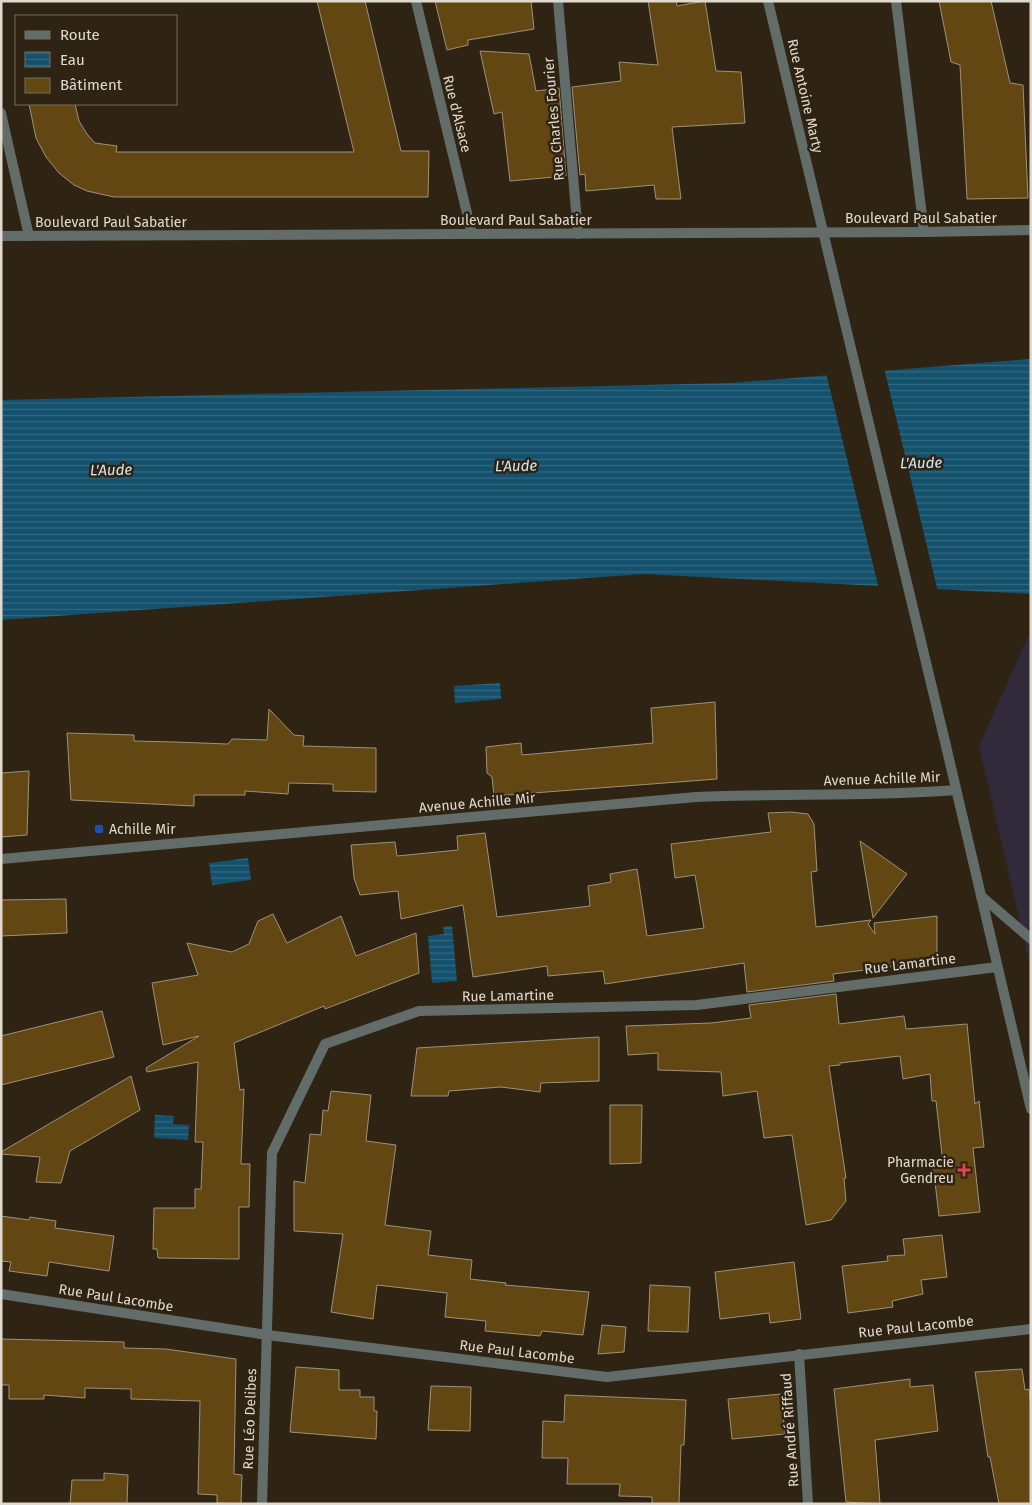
<svg xmlns="http://www.w3.org/2000/svg" width="1032" height="1505" font-family="'Fira Sans',sans-serif">
<defs>
<pattern id="water-rules" width="6" height="5" patternUnits="userSpaceOnUse" patternTransform="scale(1.25)"><rect width="6" height="5" fill="#13516d"/><path d="M0 2.5h6" fill="none" stroke="#356981"/></pattern>
</defs>
<rect width="100%" height="100%" fill="#2f2413"/>
<polygon fill="#312a3a" points="1031,630 1031,969 979,746"/>
<g fill="url(#water-rules)">
<polygon points="1031,359 1031,594 644,574 1,620 1,400 729,383"/>
<polygon points="500,683 501,699 455,703 454,686"/>
<polygon points="248,858 251,880 212,885 209,863"/>
<polygon points="452,926 457,981 432,983 428,936 444,934 443,927"/>
<polygon points="155,1115 174,1116 173,1124 189,1125 188,1140 154,1138"/>
</g>
<polygon fill="#2f2413" points="884,368 938,592 879,589 826,373"/>
<g fill="#624713" stroke="#9d917d">
<polygon points="317,1 365,1 401,151 429,151 428,197 114,197 87,191 74,185 59,173 46,157 36,138 29,104 75,104 79,121 87,134 95,143 117,146 116,152 354,152"/>
<polygon points="435,1 531,1 534,29 468,40 468,45 447,50"/>
<polygon points="648,1 676,1 677,6 705,1 716,71 741,72 745,123 672,127 681,199 656,199 654,185 586,191 585,174 580,175 572,87 621,81 619,62 658,65"/>
<polygon points="939,1 991,1 1010,83 1023,85 1028,198 967,199 960,65 951,62"/>
<polygon points="480,51 529,54 536,91 559,88 566,176 510,181 502,112 494,114"/>
<polygon points="715,702 717,779 494,796 492,777 487,773 486,747 521,743 522,755 653,743 651,708"/>
<polygon points="269,709 294,735 304,736 303,746 376,748 376,792 333,791 333,784 289,783 288,794 245,791 245,795 194,795 194,806 71,800 67,733 134,735 134,741 175,742 228,744 232,739 267,740"/>
<polygon points="29,771 27,835 1,837 1,773"/>
<polygon points="791,812 808,814 814,824 817,871 811,872 816,927 871,920 868,924 875,934 874,923 937,916 937,961 833,974 834,981 747,992 744,963 605,984 603,971 548,976 547,966 473,977 463,905 401,919 398,891 360,895 354,878 351,845 395,842 397,856 458,850 457,836 485,833 497,917 590,906 588,886 611,882 610,874 637,869 647,936 704,928 695,875 675,878 671,844 771,832 768,813"/>
<polygon points="860,841 907,874 873,918"/>
<polygon points="66,899 67,933 1,936 1,900"/>
<polygon points="273,914 287,943 341,916 356,956 416,933 419,973 325,1009 324,1006 234,1043 240,1090 244,1089 241,1164 250,1164 249,1207 239,1207 239,1259 158,1258 157,1249 153,1249 154,1208 195,1208 195,1189 201,1189 203,1142 195,1142 198,1062 147,1072 146,1068 199,1036 163,1045 152,983 198,975 187,943 232,952 249,944 258,921"/>
<polygon points="836,994 839,1024 904,1016 906,1029 967,1024 975,1104 979,1101 984,1147 973,1148 980,1212 939,1216 933,1165 943,1164 936,1101 932,1101 930,1074 903,1079 900,1056 840,1063 840,1065 829,1066 846,1178 844,1178 846,1201 831,1220 806,1225 792,1135 764,1138 757,1091 723,1096 721,1072 658,1070 658,1053 628,1055 626,1026 711,1023 751,1018 749,1005"/>
<polygon points="102,1011 114,1057 1,1085 1,1036"/>
<polygon points="599,1037 599,1081 541,1083 540,1092 501,1087 449,1091 448,1096 411,1096 417,1048"/>
<polygon points="131,1076 140,1110 70,1151 61,1183 36,1182 40,1157 1,1154 1,1152"/>
<polygon points="331,1091 371,1095 366,1141 396,1145 385,1225 431,1231 428,1255 472,1260 470,1279 506,1283 505,1285 589,1292 583,1335 542,1331 540,1336 485,1331 486,1321 445,1317 447,1293 377,1285 373,1319 331,1312 343,1234 294,1231 294,1181 305,1183 310,1134 321,1135 323,1110 328,1111"/>
<polygon points="610,1105 642,1105 641,1163 610,1164"/>
<polygon points="1,1216 29,1220 30,1217 56,1221 55,1228 114,1236 109,1271 49,1262 47,1276 9,1271 11,1262 1,1261"/>
<polygon points="942,1235 947,1277 921,1280 923,1294 892,1301 893,1307 848,1313 842,1266 888,1261 887,1256 905,1255 903,1239"/>
<polygon points="794,1262 801,1319 770,1323 769,1313 720,1319 715,1272"/>
<polygon points="650,1285 690,1287 688,1332 648,1331"/>
<polygon points="602,1325 626,1327 624,1352 598,1354"/>
<polygon points="1,1339 124,1342 124,1348 166,1349 236,1359 234,1474 242,1475 241,1504 217,1503 217,1495 198,1494 200,1401 131,1399 131,1389 85,1388 85,1398 44,1395 44,1399 9,1399 9,1385 1,1385"/>
<polygon points="296,1367 339,1370 339,1390 360,1390 360,1397 374,1397 374,1411 377,1411 376,1439 290,1432"/>
<polygon points="1022,1369 1025,1390 1029,1389 1031,1410 1031,1504 999,1504 990,1457 988,1457 975,1372"/>
<polygon points="910,1379 910,1387 933,1385 938,1431 875,1440 880,1504 846,1502 834,1389"/>
<polygon points="431,1386 471,1387 470,1431 428,1430"/>
<polygon points="781,1394 785,1434 732,1439 728,1399"/>
<polygon points="565,1395 686,1400 684,1445 681,1445 679,1504 652,1504 652,1497 619,1496 620,1484 567,1484 568,1458 542,1458 543,1421 564,1422"/>
<polygon points="104,1473 128,1475 127,1504 70,1504 72,1480 104,1480"/>
</g>
<g fill="none" stroke-linecap="round" stroke-linejoin="round">
<g stroke="#626d6a" stroke-width="10">
<polyline points="416,1 472,234"/>
<polyline points="558,1 578,234"/>
<polyline points="1,113 29,236"/>
<polyline points="1,236 924,232"/>
<polyline points="981,896 1031,939"/>
<polyline points="1,1294 267,1335 607,1377 1031,1329"/>
<polyline points="799,1354 808,1504"/>
<polyline points="262,1504 272,1153 325,1044 419,1011 697,1005 997,967"/>
</g>
<g stroke="#626d6a" stroke-width="10">
<polyline points="768,1 815,198"/>
<polyline points="896,1 924,232 1031,230"/>
<polyline points="946,746 1031,1109"/>
<path d="M1 859 696 797C783 793 870 797 956 790"/>
</g>
<polyline stroke="#626d6a" stroke-width="10" points="815,198 946,746"/>
</g>
<rect fill="#1a4fb4" stroke="#2f2413" stroke-width="2" x="94" y="824" width="10" height="10" rx="2.5"/>
<path fill="#e0444e" stroke="#2f2413" stroke-width="2" d="M961.5 1162.5h5v5h5v5h-5v5h-5v-5h-5v-5h5z"/>
<g text-anchor="middle" dominant-baseline="central" stroke-width="5" stroke-linejoin="round" paint-order="stroke">
<g font-size="14" fill="#e0d9ce" stroke="#2f2413">
<text transform="translate(805 96) rotate(77)">Rue Antoine Marty</text>
<text transform="translate(457 114) rotate(76)">Rue d'Alsace</text>
<text transform="translate(554 119) rotate(-95)">Rue Charles Fourier</text>
<text x="921" y="218">Boulevard Paul Sabatier</text>
<text x="516" y="220">Boulevard Paul Sabatier</text>
<text x="111" y="222">Boulevard Paul Sabatier</text>
<text transform="translate(882 779) rotate(-2)">Avenue Achille Mir</text>
<text transform="translate(477 803) rotate(-5)">Avenue Achille Mir</text>
<text transform="translate(910 964) rotate(-7)">Rue Lamartine</text>
<text transform="translate(508 996) rotate(-1)">Rue Lamartine</text>
<text transform="translate(116 1298) rotate(9)">Rue Paul Lacombe</text>
<text transform="translate(916 1327) rotate(-6)">Rue Paul Lacombe</text>
<text transform="translate(517 1352) rotate(7)">Rue Paul Lacombe</text>
<text transform="translate(250 1419) rotate(-88)">Rue Léo Delibes</text>
<text transform="translate(790 1430) rotate(-94)">Rue André Riffaud</text>
</g>
<g font-size="14" fill="#e0d9ce" stroke="#2f2413" text-anchor="start">
<text x="109" y="829">Achille Mir</text>
<text x="954" y="1162" text-anchor="end">Pharmacie<tspan x="954" dy="16">Gendreu</tspan></text>
</g>
<g font-size="15" font-style="italic" fill="#d0e8f6" stroke="#2f2413">
<text transform="translate(921 463) rotate(-1)">L'Aude</text>
<text transform="translate(516 466) rotate(-1)">L'Aude</text>
<text transform="translate(111 470) rotate(-1)">L'Aude</text>
</g>
</g>
<rect width="1032" height="1505" fill="none" stroke="#e0d9ce" stroke-width="5"/>
<rect x="15" y="15" width="162" height="90" fill="#2f2413" stroke="#766c5e"/>
<rect x="25" y="31" width="25" height="8" fill="#626d6a" stroke="#766c5e"/>
<text x="60" y="40" font-size="15" fill="#e0d9ce">Route</text>
<rect x="25" y="52" width="25" height="15" fill="url(#water-rules)" stroke="#766c5e"/>
<text x="60" y="65" font-size="15" fill="#e0d9ce">Eau</text>
<rect x="25" y="78" width="25" height="15" fill="#624713" stroke="#766c5e"/>
<text x="60" y="90" font-size="15" fill="#e0d9ce">Bâtiment</text>
</svg>
